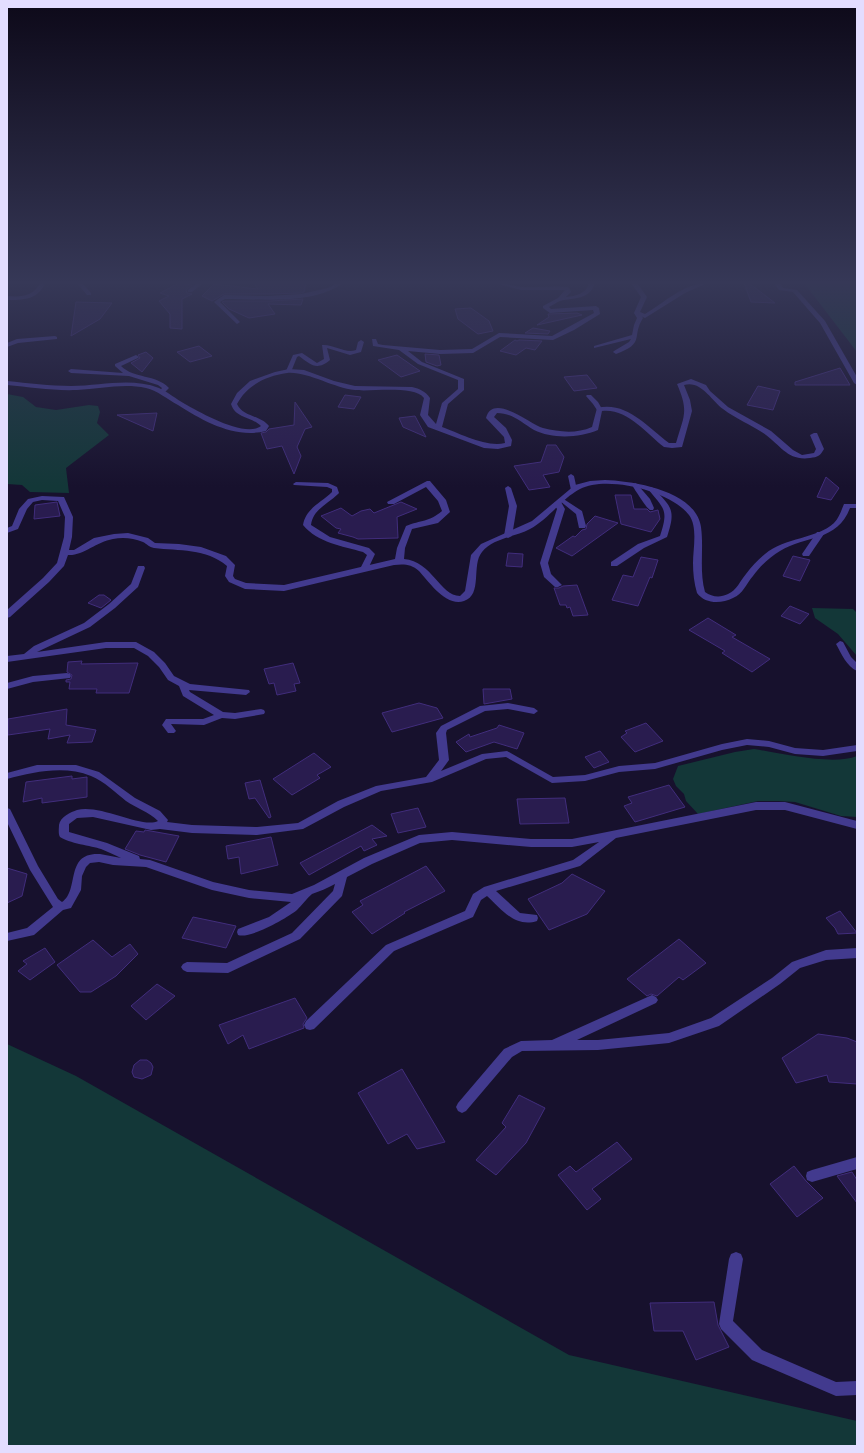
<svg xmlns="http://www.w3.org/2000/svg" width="864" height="1453" font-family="Manrope,sans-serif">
<rect width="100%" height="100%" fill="#17112d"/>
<g fill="#133738">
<polygon points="804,283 857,283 857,352"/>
<polygon points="7,394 23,397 36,407 56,410 89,405 98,406 100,412 97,423 109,435 66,468 69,493 30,492 22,485 7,484"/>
<polygon points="812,608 853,609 857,613 857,656 838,634 815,618"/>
<path d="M754 749C780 753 833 766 857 756V817L841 816 795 802 778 801H758L698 814 686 801 684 794 676 786 673 779 678 766 735 752Z"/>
<polygon points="7,1044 76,1076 569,1355 857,1421 857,1446 7,1446"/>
</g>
<g fill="#291c4f" stroke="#412d7c">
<polygon points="179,283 192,285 186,290 187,293 192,294 182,299 182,329 170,328 170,314 159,301 169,296 160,293"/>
<polygon points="254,283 306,283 304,292 301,293 268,294 224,294 212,301 202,296 214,284 258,289"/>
<polygon points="744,283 749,283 775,303 751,302"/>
<polygon points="303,299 301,305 268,304 275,314 249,318 229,309 222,302 225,301 270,301"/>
<polygon points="76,302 112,303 100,319 71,336"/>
<polygon points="471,308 489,321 493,331 478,334 458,319 455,309"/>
<polygon points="577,313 582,315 537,325 549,317 548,314"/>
<polygon points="533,328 550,331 548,334 525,333"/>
<polygon points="515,340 517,341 519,340 542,341 535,350 526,348 516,355 500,351"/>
<polygon points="199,346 212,356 190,362 177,352"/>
<polygon points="146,352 153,358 142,372 131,363 140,358 138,355"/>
<polygon points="425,354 439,355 441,365 437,366 426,362"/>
<polygon points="397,355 420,371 401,377 378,360"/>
<polygon points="840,368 850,385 795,385 795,382"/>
<polygon points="587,375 597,388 574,391 564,377"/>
<polygon points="758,386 780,391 773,410 747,405"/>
<polygon points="345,395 361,397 354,409 338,407"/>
<polygon points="295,402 312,427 305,429 297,447 301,456 294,474 282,446 267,449 261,433 266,432 269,429 294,425"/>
<polygon points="157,413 153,431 117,415"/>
<polygon points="415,416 426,437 403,427 399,418"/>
<polygon points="547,445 556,445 564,457 559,472 543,475 550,487 529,490 514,466 541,462"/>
<polygon points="826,477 839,488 831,500 817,497"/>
<polygon points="615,495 631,495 634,509 647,509 650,512 658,510 660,519 651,532 621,524"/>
<polygon points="57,502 60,516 34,519 35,505"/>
<polygon points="401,502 417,509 397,517 398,538 358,539 353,537 338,533 341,529 336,528 321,516 341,508 352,516 361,511 370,509 374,513"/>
<polygon points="595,516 618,523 572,556 556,548 573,536 575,537 582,530 586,529 587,524"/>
<polygon points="508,553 523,554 522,567 506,566"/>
<polygon points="793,556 810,560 800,581 783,576"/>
<polygon points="641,557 658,560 652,578 650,577 638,606 612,600 623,575 633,577"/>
<polygon points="577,585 588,615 573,616 570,607 567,608 566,605 560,605 554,588 559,588 563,586"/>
<polygon points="99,595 104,595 111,600 101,608 88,603"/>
<polygon points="790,606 809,614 800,624 781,616"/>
<polygon points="708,618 736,635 732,637 770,659 752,672 722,653 725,651 689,630"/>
<polygon points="82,661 81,664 138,663 129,693 96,693 97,689 69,689 70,682 66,682 66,680 71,679 72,675 67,672 68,662"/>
<polygon points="293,663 300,683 294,684 296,691 277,695 274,683 269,684 264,669"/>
<polygon points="483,689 510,689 512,699 484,704"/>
<polygon points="419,703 437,708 443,718 392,732 382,713"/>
<polygon points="67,709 66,725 96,730 92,742 67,743 70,735 48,739 50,729 8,735 8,719"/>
<polygon points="646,723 663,741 635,752 621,737 627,733 625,731"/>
<polygon points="499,725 524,733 517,749 494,742 466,752 456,742 469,734 470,737 497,728"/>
<polygon points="600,751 609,762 594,768 585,757"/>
<polygon points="314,753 331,767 317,775 320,778 292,795 273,779"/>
<polygon points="72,776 72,779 87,777 87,797 42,803 42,798 23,802 26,782"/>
<polygon points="260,780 271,817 269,818 255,798 249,799 245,783"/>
<polygon points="669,785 685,807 635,822 624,806 632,803 628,797"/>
<polygon points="565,798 569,823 520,824 517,799"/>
<polygon points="418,808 426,827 398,833 391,814"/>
<polygon points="372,825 387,836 372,839 377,845 364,851 361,846 309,875 300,863"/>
<polygon points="145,830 179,836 166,862 140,855 125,849 136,831 144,832"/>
<polygon points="271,837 278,865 241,874 239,857 228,859 226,846"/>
<polygon points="426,866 445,891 404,912 405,913 372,934 352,912 363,905 360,901"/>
<polygon points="7,868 27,874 22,896 7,903"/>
<polygon points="572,874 605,891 587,914 549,930 528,899 562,883"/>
<polygon points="840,911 857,933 838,934 835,928 826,918"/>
<polygon points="193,917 236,926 226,948 182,938"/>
<polygon points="679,939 706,963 683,980 679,977 657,996 651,994 647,996 627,979"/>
<polygon points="93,940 112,957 130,944 138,954 116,976 91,992 80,992 57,965"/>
<polygon points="45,948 55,962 30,980 18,971 27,964 23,961"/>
<polygon points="157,984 175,996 146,1020 131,1006"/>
<polygon points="295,998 307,1018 303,1024 304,1028 249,1049 243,1035 228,1044 219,1025"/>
<polygon points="818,1034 847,1038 857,1042 857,1084 829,1082 827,1075 796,1083 782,1058"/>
<polygon points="140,1060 147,1060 151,1063 153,1067 151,1075 142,1079 134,1077 132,1072 134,1065"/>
<polygon points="402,1069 445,1142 417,1149 407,1134 388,1144 358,1093"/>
<polygon points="519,1095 545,1108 526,1143 496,1175 476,1160 506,1127 502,1123"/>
<polygon points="617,1142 632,1159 592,1189 601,1199 587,1210 558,1175 570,1166 576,1172"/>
<polygon points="794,1166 806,1181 823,1198 797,1217 770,1184"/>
<polygon points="852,1172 857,1180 857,1203 837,1176"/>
<polygon points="714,1302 718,1325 729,1347 696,1360 683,1331 654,1331 650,1303"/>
</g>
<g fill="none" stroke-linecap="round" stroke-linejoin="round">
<g fill="#423a8e" fill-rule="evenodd">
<path d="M40 283H45C38 300 23 300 7 300V296C21 297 33 297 40 283Z"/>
<polygon points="77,283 82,283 91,293 91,295 87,295"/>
<polygon points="197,283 203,283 192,292 188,292 188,290"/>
<path d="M337 283H343C314 305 260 299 225 299L220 302 240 322 237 324 214 302 224 295 268 296 301 294 328 288Z"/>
<path d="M637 311 639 312 643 318C631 337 646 343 616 354L613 352 614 351 629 342 631 339 594 348V346L632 335 634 325 637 318 634 313Z"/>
<polygon points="55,336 57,337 57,339 18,343 7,347 7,343 17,339"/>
<path d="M361 340 364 342 361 352 350 355 327 348 330 360C317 371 311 365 299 356L297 357 291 372 286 371 293 355 302 353 317 363 324 359 322 345C334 344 345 354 356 350L358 342Z"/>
<path d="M136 355 139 357 138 358 121 366C134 379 156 374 169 388L164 393H160L159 392 162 388 158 385 129 376 71 373 68 371 71 369 123 373 115 366V364Z"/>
<polygon points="587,395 591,395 598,402 602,409 601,410 597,410 593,404 586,396"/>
<polygon points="571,474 574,476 577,490 574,492 571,490 568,476"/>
<path d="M296 482 328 483 337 487 339 493 338 494C328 504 313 509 311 525L330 537 369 548 375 554 367 571H364L360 569 367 555 363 552C342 546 318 543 303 525 306 508 321 503 332 492V489L327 487 294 485 293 484Z"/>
<path d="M635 483 637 484 650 499 654 508 653 510H650C647 509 635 490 632 485Z"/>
<polygon points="508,486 511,488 517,506 512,536 508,538 504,536 509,506 505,488"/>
<path d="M651 487 653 488C672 507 676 510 667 537L644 548 617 566H611V562L638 544 660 536C669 509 664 509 648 489Z"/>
<polygon points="562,498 582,511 586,526 585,528 579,528 576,514 560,501 558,500"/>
<polygon points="555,502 561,502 565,509 548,563 551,574 562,585 558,587 555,587 544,577 540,563 557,509 554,504"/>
<polygon points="817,532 820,532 824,534 809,556 803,556 802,554"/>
<polygon points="138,566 144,566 145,568 138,587 115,608 90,627 37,652 106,642 136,642 154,652 165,663 174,676 190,684 249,690 250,692 246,695 189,690 190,692 223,712 235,713 261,709 264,710 265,712 264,714 235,719 222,718 204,725 171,724 176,731 174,733 168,733 162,725 166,719 203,719 214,715 183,696 179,686 168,680 159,667 148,656 134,648 106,648 7,662 7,656 24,654 34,646 84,623 109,604 131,584"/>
<path d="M840 641 843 642 851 657 857 663V671C847 667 841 653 836 644Z"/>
<polygon points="67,673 70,674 71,676 70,678 33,682 7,689 7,683 33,676"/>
<path d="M508 703 534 708 538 711 534 714 508 709 485 711 447 730 446 733 449 760 441 771 482 754 507 751 553 777 585 775 619 766 655 763 722 744 747 739 769 741 795 748 823 750 857 745V751L823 756 795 754 769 747 747 745 722 750 655 769 619 772 585 781 552 783 506 757 486 759 432 782 381 791 344 807 303 829 257 835 192 833 160 829 151 830 93 817 77 818 69 824V832L107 843 139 856 140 859 150 860 213 882 249 890 292 894 314 885 364 858 419 835 452 832 531 839H572L756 802H785L857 821V829L785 810H756L616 838 580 866 496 891 520 913 537 915 538 918 537 921C515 928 501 909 487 896L481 900 473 917 394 951 314 1029 310 1030 306 1029 304 1025 306 1021 386 945 465 911 473 894 484 887 573 860 599 842 572 847H531L452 840 420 843 372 864 347 877 342 896 300 939 228 973 187 972 183 970 181 967 183 964 187 962 227 963 292 933 333 891 335 884C328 888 320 891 312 894 307 898 302 905 297 910 287 918 251 939 238 935L237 932 238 929 269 917 291 902 249 898 212 890 146 867 113 865 99 862 90 863 86 867 82 876 81 890 71 908 63 910 34 935 7 941V933L27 928 53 907 30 870 7 822V808L10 809 38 866 58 899 62 902C80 890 64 852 100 854 107 855 114 857 121 858 115 855 108 852 101 849 92 846 68 843 60 837 58 834 59 828 59 825 60 817 71 812 77 810 101 804 142 829 158 821 149 812 136 808 126 801 116 793 104 781 91 776 64 765 34 772 7 779V773L37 765H76L99 772 135 798 160 811 168 820 167 822 192 825 257 827 298 823 338 801 376 786 426 777 439 760 436 733 441 726 480 706Z"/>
<polygon points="857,948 857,958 826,960 800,968 780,984 719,1026 669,1043 598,1050 522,1051 512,1057 466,1111 462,1113 458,1111 456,1107 458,1103 504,1049 521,1041 552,1040 652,995 656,997 658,1000 656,1003 577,1040 598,1040 669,1033 711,1018 772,978 792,962 826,950"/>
<polygon points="857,1157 857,1169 812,1182 807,1180 806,1176 807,1172 812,1170"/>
<polygon points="736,1252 741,1254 743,1259 733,1321 762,1350 836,1382 857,1381 857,1395 836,1396 752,1360 721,1329 719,1324 729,1259 731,1254"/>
</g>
<g fill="#423a8e" fill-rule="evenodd">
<path d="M495 283C506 283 516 287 526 287 540 288 553 285 567 287L569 288 571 292 566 297C576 296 586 294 589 283H595C589 301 574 297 560 301 557 302 553 305 549 307L551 309 596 306 599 308 600 314 574 330 553 340 500 337 473 353 440 354 408 351 422 362 464 379V390L448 404 442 427C459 433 487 448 505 443L504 437 486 418C493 392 531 425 543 428 559 432 576 434 592 427L597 408C627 401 647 427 669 443H676C684 415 689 412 677 384L691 379 706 385 710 391 728 407 771 431 793 450 802 455 814 453 816 449 810 435 814 433H817L824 449C820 456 818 457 810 458 788 461 781 446 766 435 752 425 736 419 723 409 711 400 701 380 684 385L690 400 692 411 682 447 672 448 664 447C646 433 627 408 602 411L598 430C579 438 552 439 534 430 522 423 512 413 497 413L494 417 506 428 512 440 511 446 498 449 484 448 428 427 420 415 424 398C414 385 371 392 355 390 333 388 307 371 287 373 266 376 247 385 237 404 243 417 260 415 269 426L266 431C235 439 203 421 178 405 167 399 158 391 146 388 123 383 100 389 77 390 53 391 30 387 7 385V381C28 383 50 386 71 386 101 386 130 377 159 388 168 392 176 399 185 404 201 413 245 438 261 426 251 416 236 419 231 404L237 393 250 381 275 372 289 369 304 370 334 381 355 386 412 387C420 389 425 391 430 398L428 415 436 424 442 403 458 389V380L418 364 399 350 373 346 372 339H376L378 344 383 345 440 350 472 349 499 333 552 336 594 313 593 310 550 313 543 308V306L558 298 565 290H521Z"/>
<path d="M631 283H637L647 297 640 312 645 314C664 303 684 283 707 283L685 293 645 318 634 313 641 297Z"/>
<polygon points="774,283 780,283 783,288 797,290 825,321 857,377 857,385 854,383 820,323 793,292 779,290"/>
<path d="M605 480C634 481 696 491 701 527 704 549 699 570 705 592 712 597 720 598 728 594 737 590 740 581 746 574 751 567 758 560 765 554 785 537 817 539 834 523 839 518 841 511 844 504H857V508H850C837 542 806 535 780 551 770 557 760 566 753 576 746 584 743 594 733 598 721 604 705 604 697 593 694 583 693 573 693 563 693 549 698 527 689 515 671 491 607 475 580 489 561 499 549 519 530 529 515 537 493 538 482 552 471 565 483 595 464 601 446 607 429 582 419 571 411 564 404 564 394 565L284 591 245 589 229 582 225 576 227 566C206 548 179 551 154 548 149 547 147 544 143 542 133 538 123 537 113 539 96 542 83 556 68 555L64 566 49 582 10 617 7 618V610L43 578 57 563 64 537 65 517 58 501 42 500 33 502 27 509 18 529 7 533V528L12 526 19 509 28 499 42 496 64 497 73 517 72 537 69 550H74L94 538 114 534 128 533 148 538 155 543 179 544 201 547 226 556 235 565 233 576 235 579 246 583 284 585 395 559 397 548 406 526C421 520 429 522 442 511L438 501 426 487 394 504H388L387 502 427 481H430L446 500 450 512 438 523 412 529 405 548 404 559C432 561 440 596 460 596L465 591 471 555 481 544 532 521 575 485 590 481Z"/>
</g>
</g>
<linearGradient id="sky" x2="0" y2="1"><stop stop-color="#0d0919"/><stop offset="0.58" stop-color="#363857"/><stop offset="1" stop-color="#363857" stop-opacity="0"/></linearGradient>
<rect width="864" height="487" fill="url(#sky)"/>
<rect width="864" height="1453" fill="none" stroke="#e3ddff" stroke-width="16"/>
</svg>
